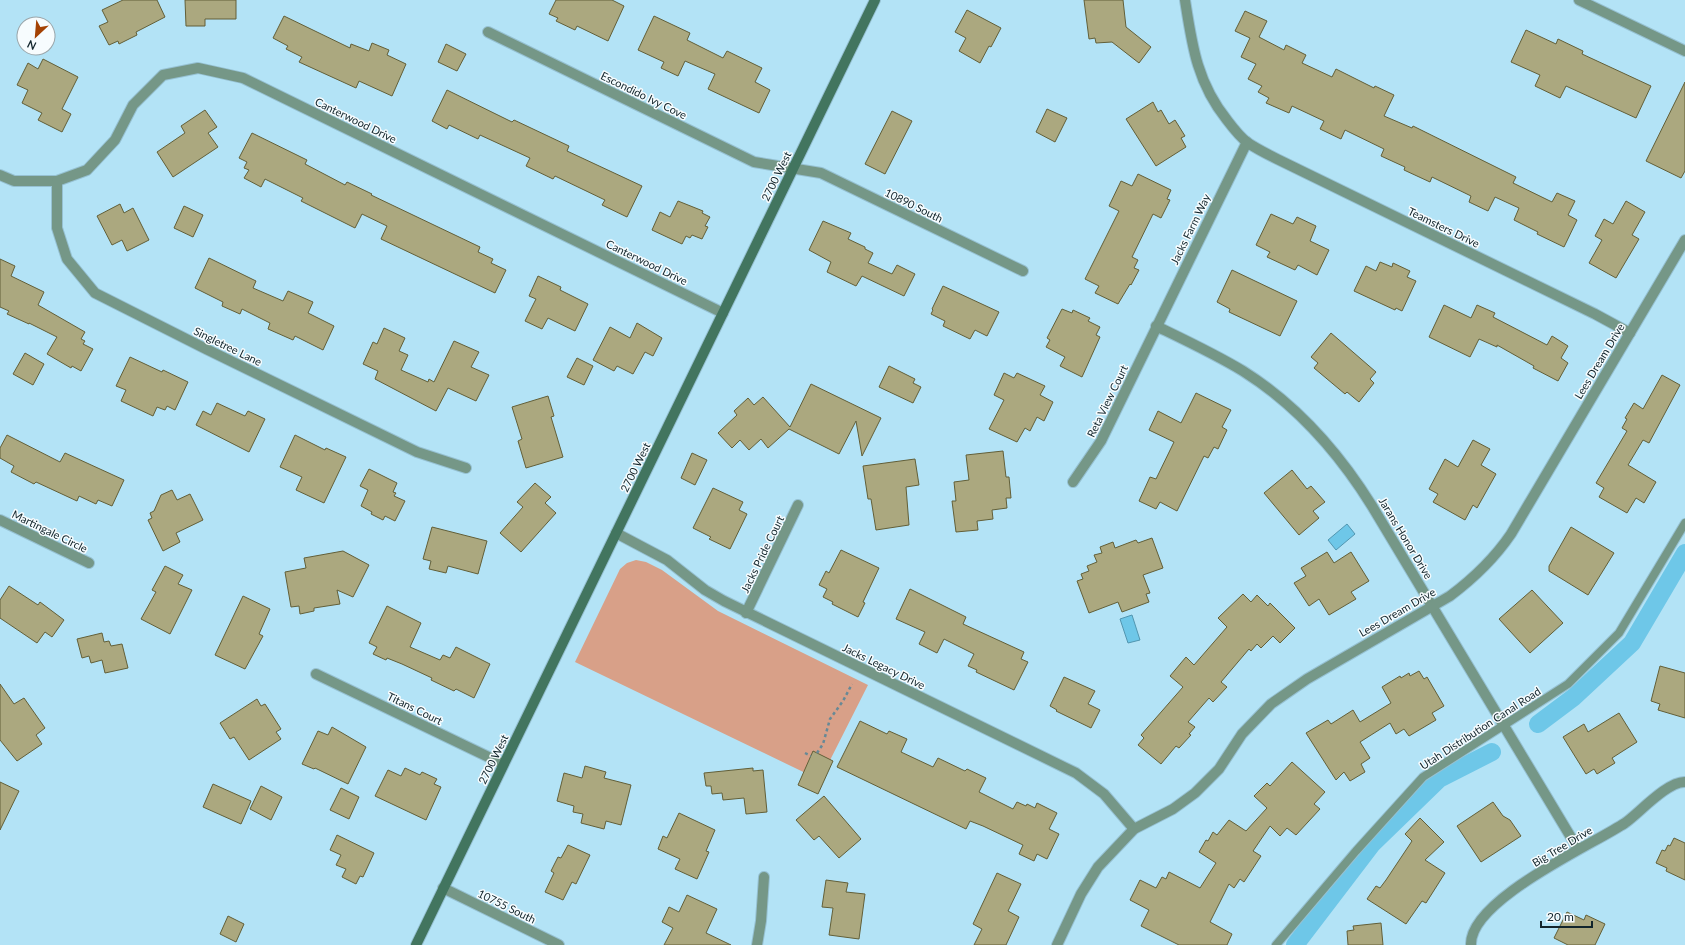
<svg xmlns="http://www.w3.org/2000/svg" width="1685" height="945" font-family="Lato,sans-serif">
<rect width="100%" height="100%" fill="#b3e3f6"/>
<polygon fill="#d8a088" points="636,560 646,562 662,570 718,611 868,685 820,780 575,662 620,569 627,563"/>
<g fill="#6ec7e8" stroke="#5296b0">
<polygon points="1347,524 1355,534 1336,550 1328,540"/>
<polygon points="1132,615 1140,640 1128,643 1120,619"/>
</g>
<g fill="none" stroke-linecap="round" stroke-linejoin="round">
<g stroke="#6ec7e8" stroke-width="18">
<polyline points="1538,724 1574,697 1632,643 1685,553"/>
<polyline points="1295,945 1372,844 1439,779 1492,752"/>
</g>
</g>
<g fill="#aba87f" stroke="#625f38">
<polygon points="123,0 157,0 165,17 136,32 137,35 119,44 118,41 109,45 99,26 108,22 102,10"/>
<polygon points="185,0 236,0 236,19 205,19 205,26 186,26"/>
<polygon points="556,0 612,0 624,6 608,41 577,26 575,30 556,21 558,18 549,14"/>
<polygon points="1084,0 1123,0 1126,27 1151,47 1139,63 1112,42 1096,43 1095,38 1089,39"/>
<polygon points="967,10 1001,28 991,47 989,46 980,63 959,51 966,38 955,32"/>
<polygon points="1245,11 1267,21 1259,37 1284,50 1286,45 1306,55 1302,63 1332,77 1336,69 1374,88 1375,86 1394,95 1384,116 1412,128 1413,126 1516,177 1513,183 1552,202 1557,193 1575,201 1568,215 1577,220 1564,247 1537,234 1538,232 1514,220 1519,208 1495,197 1488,211 1469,202 1471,196 1432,177 1430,182 1404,170 1405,167 1381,156 1384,149 1345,130 1341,139 1320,129 1324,121 1292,106 1289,113 1266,103 1269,98 1258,92 1262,86 1248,79 1256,64 1241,57 1250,38 1235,31"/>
<polygon points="284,16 350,48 351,44 369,51 372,43 389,50 387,55 406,64 392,96 359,81 356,88 299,62 302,57 286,49 288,46 273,38"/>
<polygon points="654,16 690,33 687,40 723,58 727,51 762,68 755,82 770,90 759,113 708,89 715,74 685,61 678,76 661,68 664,62 638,50"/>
<polygon points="1526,30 1556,44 1558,39 1583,51 1582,54 1651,86 1636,118 1566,86 1560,98 1535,86 1540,75 1511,62"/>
<polygon points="446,44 466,54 457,71 438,62"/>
<polygon points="43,59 78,77 62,109 71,114 62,132 38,120 42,113 22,103 28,90 17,85 28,63 38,69"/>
<polygon points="1685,82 1685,171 1681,178 1646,161"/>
<polygon points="447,90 512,122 514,120 569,146 567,151 642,186 627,217 602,205 605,200 555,176 553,179 526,166 530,158 480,135 478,139 449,125 447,129 432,121"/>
<polygon points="1153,102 1158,112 1161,110 1169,124 1175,120 1185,136 1181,138 1186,147 1156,166 1126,119"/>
<polygon points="1047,109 1067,118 1055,142 1036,132"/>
<polygon points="205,110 217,127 208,133 218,147 173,177 157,152 185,133 181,126"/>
<polygon points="892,111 912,121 885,174 865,164"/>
<polygon points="252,133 307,160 305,164 345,185 347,182 372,194 371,195 480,247 478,252 493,259 491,263 506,270 495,293 381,239 387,226 362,214 355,228 301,201 303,198 265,179 261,187 244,178 249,170 244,168 247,162 239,158"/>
<polygon points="1138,174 1171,190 1167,199 1170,200 1161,218 1153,214 1132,257 1138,260 1134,268 1139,270 1131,285 1130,284 1118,304 1095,293 1099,286 1085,279 1119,211 1109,206 1121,181 1132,186"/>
<polygon points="678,201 703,211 702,213 710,217 705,226 708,227 702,239 692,235 690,238 686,236 682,244 652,230 660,212 670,217"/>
<polygon points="1626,201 1645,212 1632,235 1639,239 1616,278 1589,263 1602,240 1595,236 1604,219 1613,224"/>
<polygon points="120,204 124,213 133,208 149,240 127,251 122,240 112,245 97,216"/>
<polygon points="184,206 203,215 193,237 174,228"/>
<polygon points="1271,214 1293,224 1297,217 1316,226 1310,241 1329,250 1317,275 1298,265 1295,270 1267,257 1270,252 1256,245"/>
<polygon points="823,221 851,233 848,239 865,247 865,249 873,253 868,263 892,274 897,265 915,274 904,296 862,276 856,286 827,272 831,262 809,250"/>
<polygon points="209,258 256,281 253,288 283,301 288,291 313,302 308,313 334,326 323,350 295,336 293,340 268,329 270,323 242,309 240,314 222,306 223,302 195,288"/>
<polygon points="0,259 15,266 11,276 44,292 38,305 85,332 81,339 85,341 83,344 93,349 81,371 72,366 71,368 47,354 57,337 29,323 29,324 7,314 9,311 0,307"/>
<polygon points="1380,262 1392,267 1393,263 1410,271 1407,277 1416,281 1402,311 1396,308 1395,310 1354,291 1366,266 1376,271"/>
<polygon points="1232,270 1297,301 1280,336 1229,312 1230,309 1217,302"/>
<polygon points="538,276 561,287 560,290 588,304 575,331 548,318 542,329 525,321 536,299 529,296"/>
<polygon points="943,286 999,312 987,336 975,330 970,339 943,326 945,321 931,314 933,310 932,309"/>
<polygon points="1444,305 1471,318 1477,305 1495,313 1493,317 1547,345 1552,336 1568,346 1561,358 1568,363 1558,381 1533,368 1534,366 1497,345 1497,347 1479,339 1470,357 1429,337"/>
<polygon points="1062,309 1072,313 1073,310 1090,318 1088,321 1100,327 1096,335 1100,337 1082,377 1060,366 1065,357 1046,347 1050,340 1047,338"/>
<polygon points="637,323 662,338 653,356 645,352 633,374 617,366 614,371 593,360 610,327 630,338"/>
<polygon points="384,328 405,338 399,351 408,355 401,370 428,382 429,379 434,382 454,341 479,352 471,367 489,375 476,401 448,388 436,411 375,379 378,371 363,364 373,342 377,344"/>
<polygon points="1331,333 1376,372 1370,379 1374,383 1359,402 1347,392 1345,394 1314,368 1318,363 1311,357"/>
<polygon points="25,353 44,364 33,385 13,374"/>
<polygon points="130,357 162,372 163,370 188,382 175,410 167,406 165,410 157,407 153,416 121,401 126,390 116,386"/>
<polygon points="577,358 593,366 584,385 567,377"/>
<polygon points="889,366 915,379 913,383 921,387 913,403 879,387"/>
<polygon points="1004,373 1014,378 1017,373 1045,386 1040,395 1053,402 1044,421 1037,417 1030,431 1025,428 1017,442 989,429 1004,400 994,395"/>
<polygon points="1662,375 1680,385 1649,443 1643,440 1628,465 1656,482 1644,503 1636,498 1627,513 1599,497 1604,488 1596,483 1627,431 1622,428 1627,419 1625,418 1634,403 1643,409"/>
<polygon points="811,384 881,418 862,456 856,421 839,454 789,429 768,448 761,439 749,450 740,440 732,448 718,433 737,415 734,411 748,398 754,405 763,397 790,427"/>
<polygon points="1196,393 1231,410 1222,427 1227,430 1218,449 1214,447 1208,458 1204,456 1177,511 1160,502 1156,509 1139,501 1150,477 1156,479 1174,442 1149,430 1158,411 1181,423"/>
<polygon points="548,396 554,416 551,417 563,457 526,468 518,441 522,439 512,407"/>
<polygon points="217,403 245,416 248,411 265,419 249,452 196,425 203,411 211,415"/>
<polygon points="7,435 60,462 65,453 124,480 112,506 98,500 96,504 79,496 77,501 36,482 34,484 11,472 14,466 0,458 0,448"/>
<polygon points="295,435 325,450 326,448 346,457 324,503 296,490 302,477 280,467"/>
<polygon points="1473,440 1490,449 1481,465 1496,474 1477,508 1473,505 1465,520 1433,502 1438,494 1429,489 1445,459 1458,467"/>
<polygon points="1003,451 1006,477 1009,477 1011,498 1006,498 1007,508 992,510 993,519 977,521 978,530 956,532 952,501 956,501 954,482 969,480 966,455"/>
<polygon points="692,453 707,460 695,485 681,478"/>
<polygon points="915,459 919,485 906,487 909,525 876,530 871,499 868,499 863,466"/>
<polygon points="369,469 397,483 393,492 396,493 394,496 405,501 395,521 385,516 383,520 371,514 372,512 361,506 368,490 360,486"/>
<polygon points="1292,470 1307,489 1311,486 1325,502 1313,511 1319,518 1299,535 1264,493"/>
<polygon points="535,483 551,497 545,503 556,513 521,552 500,533 523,507 517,502"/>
<polygon points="713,488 743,502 739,510 747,514 730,549 709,539 711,537 693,528"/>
<polygon points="172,490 177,500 190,494 203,520 176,533 180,542 163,551 148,520 152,518 150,513 154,511 161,495"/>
<polygon points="432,527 487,541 478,574 448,566 446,573 429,569 431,561 423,559"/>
<polygon points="1571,527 1614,553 1588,595 1549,571 1549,566"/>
<polygon points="1152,538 1163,568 1143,575 1150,593 1146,594 1149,602 1122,612 1118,602 1089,613 1077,581 1083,579 1081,574 1089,571 1087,566 1097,562 1094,555 1102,553 1100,547 1113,542 1115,548 1136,540 1138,543"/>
<polygon points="841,550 879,568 863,602 865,603 858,617 832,604 833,602 823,597 827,589 819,585 826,571 829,573"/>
<polygon points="343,551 369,565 353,597 337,590 340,604 314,608 314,611 300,614 299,606 291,607 285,572 306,568 304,558"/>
<polygon points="1327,552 1334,563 1351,552 1369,581 1351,592 1356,599 1329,615 1319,599 1309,606 1294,583 1306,576 1301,568"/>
<polygon points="165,566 183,575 178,584 192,590 170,634 141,619 156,592 152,590"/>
<polygon points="9,586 38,605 40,602 64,620 52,637 45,632 37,643 0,618 0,600"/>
<polygon points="910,589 966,617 963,624 1024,652 1021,659 1028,662 1014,690 976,672 977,670 968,666 974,654 944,639 937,653 919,644 925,632 896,619"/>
<polygon points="1532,590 1563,623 1530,653 1499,619"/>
<polygon points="1243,594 1251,602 1257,595 1268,606 1270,603 1295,628 1280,643 1273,636 1261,648 1257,644 1251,651 1249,649 1221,682 1227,687 1213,702 1209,698 1188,722 1195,727 1189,734 1191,735 1179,748 1176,746 1161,764 1138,745 1144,738 1141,735 1183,687 1170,676 1186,657 1194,665 1227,627 1218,618"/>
<polygon points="243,596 270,609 259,634 263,636 245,669 215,655"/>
<polygon points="387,606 421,623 410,647 440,660 443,655 450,658 456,647 490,664 474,698 456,689 454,691 431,680 432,678 402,664 387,658 386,660 373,654 377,647 369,643"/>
<polygon points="102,633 104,642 109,641 111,646 122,644 128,668 105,673 102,660 91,663 89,656 82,658 77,639"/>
<polygon points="1660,666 1685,673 1685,718 1658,710 1660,704 1651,701"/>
<polygon points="1419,671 1424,679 1427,677 1444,706 1432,713 1436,720 1409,736 1404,729 1396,734 1390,723 1360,742 1370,758 1361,764 1365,772 1350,781 1344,772 1336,780 1306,733 1328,720 1331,724 1353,710 1360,722 1391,703 1382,687 1400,676 1401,678 1409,673 1410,676"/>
<polygon points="1064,677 1095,691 1088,704 1100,710 1091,728 1056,711 1057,710 1050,706"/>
<polygon points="0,684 14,704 24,698 45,728 36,735 42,744 17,761 0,740"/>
<polygon points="257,699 261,706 265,704 281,729 276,732 281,739 249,760 234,737 230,739 220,723"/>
<polygon points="1619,713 1637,742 1612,758 1615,763 1597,774 1594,769 1586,774 1563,737 1584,724 1588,732"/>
<polygon points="860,721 887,734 889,731 907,739 901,752 933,767 938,758 965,771 967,769 986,778 979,792 1013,809 1017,802 1026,806 1027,804 1035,808 1037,803 1057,813 1049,829 1059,834 1047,859 1037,854 1034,861 1019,854 1023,845 983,826 970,821 966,829 837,767"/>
<polygon points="332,727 366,747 348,784 315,768 314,769 302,764 318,731 328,735"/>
<polygon points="813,751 833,761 818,794 798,785"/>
<polygon points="1292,762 1325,792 1314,804 1320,809 1296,835 1287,828 1280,836 1270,826 1253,851 1261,856 1244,882 1240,879 1234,888 1229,884 1210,922 1232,934 1227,945 1179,945 1141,926 1149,910 1130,900 1140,880 1156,888 1162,877 1166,879 1169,872 1200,888 1216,863 1199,852 1206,840 1208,841 1213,832 1217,835 1229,820 1246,831 1267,808 1254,796 1267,783 1270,786"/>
<polygon points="585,766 606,772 604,778 631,785 621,825 606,821 604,829 581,823 583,814 573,812 574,806 557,801 564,773 582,778"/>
<polygon points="405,768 420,775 422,772 437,779 434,784 441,787 426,820 375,796 388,770 401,776"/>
<polygon points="753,768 753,771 763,770 767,812 746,814 744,798 723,800 722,793 712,794 711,786 706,786 704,773"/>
<polygon points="0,782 19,791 0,830"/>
<polygon points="213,784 251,801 241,824 203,807"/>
<polygon points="261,786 282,797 271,820 250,809"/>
<polygon points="341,788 359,797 349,819 330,810"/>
<polygon points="824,796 861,839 839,858 819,836 814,840 796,820"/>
<polygon points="1493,802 1503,816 1510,820 1521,836 1481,862 1457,826"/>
<polygon points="679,813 715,830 706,851 709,852 697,879 675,869 680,859 658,849 663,836 667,838"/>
<polygon points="1420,818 1444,842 1425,860 1445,873 1426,903 1422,901 1406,924 1367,899 1376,886 1380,888 1386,880 1412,841 1405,834"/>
<polygon points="337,835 374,853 363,877 360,876 356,884 342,877 346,869 336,865 341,855 330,850"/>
<polygon points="1674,838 1685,843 1685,880 1666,871 1667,868 1656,863 1662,850 1665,851 1668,845 1670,846"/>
<polygon points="568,845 590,855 576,884 572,882 563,900 545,892 554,873 551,871 558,857 561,858"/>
<polygon points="997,873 1021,884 1008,911 1019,917 1006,945 974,945 982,929 973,924"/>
<polygon points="826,880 848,883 846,892 865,894 859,939 829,935 833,908 822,907"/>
<polygon points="687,895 717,909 706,933 731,945 664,945 673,928 662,922 669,907 679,912"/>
<polygon points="1567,912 1584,920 1586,915 1605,924 1595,945 1568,945 1554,938"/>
<polygon points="228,916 244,924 236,942 220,934"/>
<polygon points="1381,923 1383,945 1348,945 1347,931 1354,930 1353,926"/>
</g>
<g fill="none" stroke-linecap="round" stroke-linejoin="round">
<g stroke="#96c1d2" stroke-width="10">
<polyline id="service" points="1276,945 1356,851 1423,777 1568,684 1619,633 1685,523"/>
</g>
<g stroke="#96c1d2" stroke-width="12">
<g id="minor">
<path d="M1185 0C1192 45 1197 83 1227 120 1233 128 1240 137 1248 143 1257 149 1267 154 1277 159L1595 314 1630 333"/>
<polyline points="1579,0 1685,51"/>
<polyline points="488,32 754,162 821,173 1023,271"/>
<polyline points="0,175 14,181 57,181 87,170 115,140 133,105 163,75 198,68 243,78 723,313"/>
<polyline points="57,181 57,228 67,259 95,293 206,349 417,452 466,468"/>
<path d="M1156 326C1185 340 1215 354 1243 371 1297 405 1339 453 1372 506L1578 849"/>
<polyline points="1073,482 1101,441 1247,142"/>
<polyline points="0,520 89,563"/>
<polyline points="616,533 667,560 705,590 724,601 1076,773 1104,794 1134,829"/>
<polyline points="746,613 798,505"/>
<polyline points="316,674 503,764"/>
<polyline points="443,888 559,945"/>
<polyline points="757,945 761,921 764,877"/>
<path d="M1057 945 1081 894 1098 867 1134 829 1173 809 1195 793 1219 769 1242 734 1271 704 1307 679 1450 596C1474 578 1494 559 1511 534L1685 240"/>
<path d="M1471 945C1469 900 1592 845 1625 823 1639 813 1668 781 1685 782"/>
</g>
</g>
<g stroke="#96c1d2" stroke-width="12">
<polyline id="secondary" points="416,945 875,0"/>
</g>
<g stroke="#678996" stroke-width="2.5" stroke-dasharray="3 3" stroke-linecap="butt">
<polyline points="805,753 811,756"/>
<polyline points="817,753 823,744 830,719 843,701 852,684"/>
</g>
<use href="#service" stroke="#759787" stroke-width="8"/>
<use href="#minor" stroke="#759787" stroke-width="10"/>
<use href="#secondary" stroke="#42755f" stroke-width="10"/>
</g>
<g text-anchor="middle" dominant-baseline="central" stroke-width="3" stroke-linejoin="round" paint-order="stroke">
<g font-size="11" fill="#12252c" stroke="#f7fcfe">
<text transform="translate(644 95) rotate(26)">Escondido Ivy Cove</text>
<text transform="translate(356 120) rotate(26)">Canterwood Drive</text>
<text transform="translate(776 176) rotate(-64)">2700 West</text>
<text transform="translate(914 205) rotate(26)">10890 South</text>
<text transform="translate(1444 227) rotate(26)">Teamsters Drive</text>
<text transform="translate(1190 229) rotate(-64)">Jacks Farm Way</text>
<text transform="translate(647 262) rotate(26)">Canterwood Drive</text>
<text transform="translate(228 346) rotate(26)">Singletree Lane</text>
<text transform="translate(1599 361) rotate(-59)">Lees Dream Drive</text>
<text transform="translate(1107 401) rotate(-64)">Reta View Court</text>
<text transform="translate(635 467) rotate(-64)">2700 West</text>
<text transform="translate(50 531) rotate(26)">Martingale Circle</text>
<text transform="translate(1406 538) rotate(59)">Jarans Honor Drive</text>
<text transform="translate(762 554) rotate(-64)">Jacks Pride Court</text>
<text transform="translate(1397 612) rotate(-30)">Lees Dream Drive</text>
<text transform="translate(884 666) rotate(26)">Jacks Legacy Drive</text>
<text transform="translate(415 708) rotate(26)">Titans Court</text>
<text transform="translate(1480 728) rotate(-33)">Utah Distribution Canal Road</text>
<text transform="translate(493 759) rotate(-64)">2700 West</text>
<text transform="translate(1562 846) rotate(-31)">Big Tree Drive</text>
<text transform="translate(507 906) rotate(26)">10755 South</text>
</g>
</g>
<g transform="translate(36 36) rotate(206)"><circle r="19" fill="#f7fcfe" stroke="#9ba6aa"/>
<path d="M0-3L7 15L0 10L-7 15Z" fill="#a44204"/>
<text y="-6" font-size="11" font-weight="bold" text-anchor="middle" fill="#12252c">N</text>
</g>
<path d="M1541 921v6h51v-6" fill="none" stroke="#12252c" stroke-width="2"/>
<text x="1547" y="921" font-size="12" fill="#12252c" stroke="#f7fcfe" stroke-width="3" paint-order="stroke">20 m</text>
</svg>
